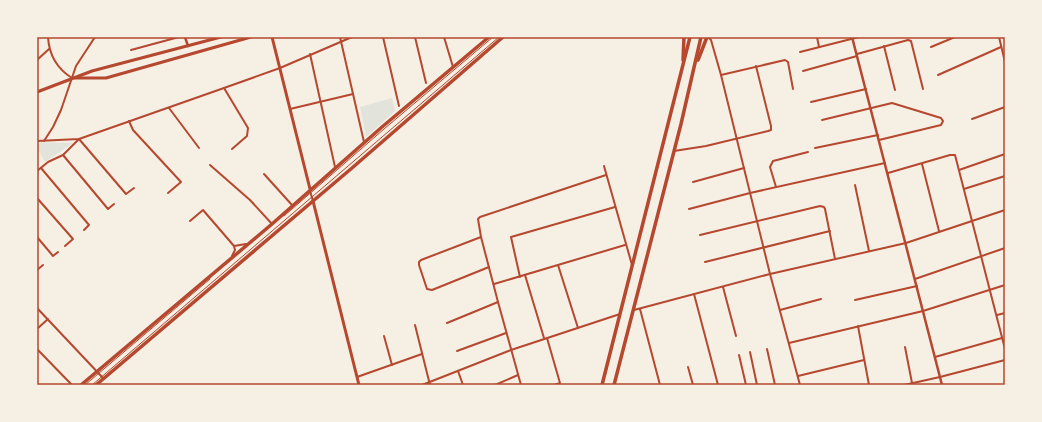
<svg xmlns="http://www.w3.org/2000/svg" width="1042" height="422" font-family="'Archivo Narrow',sans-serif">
<rect width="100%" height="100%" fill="#f6efe4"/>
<g fill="#e2e4dc">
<polygon points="392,98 395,111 366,137 360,107"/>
<polygon points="37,142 73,143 45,162 37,148"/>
</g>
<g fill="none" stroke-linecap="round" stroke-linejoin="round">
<g stroke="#b5482f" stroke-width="1">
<polyline points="284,216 384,129 493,37"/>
<polyline points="85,385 210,279"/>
<polyline points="92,385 499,37"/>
</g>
<g stroke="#b5482f" stroke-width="2">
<path d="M48 37C49 55 56 68 72 78"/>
<polyline points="340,37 364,142"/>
<polyline points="383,37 399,106"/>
<polyline points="415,37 426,83"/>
<polyline points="444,37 453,67"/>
<polyline points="708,37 711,40 721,75 770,274 800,385"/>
<polyline points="817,37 819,47"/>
<polyline points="999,37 1005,62"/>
<polyline points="884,46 895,90"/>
<polyline points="931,47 955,37"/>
<polyline points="131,50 179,37"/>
<polyline points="800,52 859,37"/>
<polyline points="310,54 335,167"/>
<polyline points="857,54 908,40 911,41 923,89"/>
<polyline points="37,60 49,49"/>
<polyline points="803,71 857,56"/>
<polyline points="721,75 785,60 788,62 793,89"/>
<polyline points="938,75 1001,47"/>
<polyline points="224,88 248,128 247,136 232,149"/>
<polyline points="811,102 866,89"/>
<polyline points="169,108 199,148"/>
<polyline points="290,109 353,94"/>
<polyline points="972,119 1005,107"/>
<polyline points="822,120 892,103 941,118 943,121 941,125 879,140"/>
<polyline points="129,121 133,130 181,182 168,193"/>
<polyline points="37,141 79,139 224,88 280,68 352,37"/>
<polyline points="44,141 53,127 61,110 76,66 95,37"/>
<polyline points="815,148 878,135"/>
<polyline points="674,151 706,146 768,131 771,130 771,126 756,66"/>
<polyline points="63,155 108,209 114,204"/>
<polyline points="922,164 939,231"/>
<polyline points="210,165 250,200 272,224"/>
<polyline points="604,166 632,265"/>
<polyline points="41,168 89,225 84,230"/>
<polyline points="959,170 1005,154"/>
<polyline points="37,171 48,162 63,155 79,139 126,194 134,188"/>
<polyline points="888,173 950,155 955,155 1005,349"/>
<polyline points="264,174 292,205"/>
<polyline points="693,182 744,168"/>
<polyline points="855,185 869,251"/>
<polyline points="776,187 770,167 773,161 808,152"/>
<polyline points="964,189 1005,176"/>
<polyline points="310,191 313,201"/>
<polyline points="37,198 73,239 65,246"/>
<polyline points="689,209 750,193 885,163"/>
<polyline points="190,221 203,210 234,246 235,250 232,256"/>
<polyline points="700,235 820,206 824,207 825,209 835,259"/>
<polyline points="37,237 53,256 58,252"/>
<polyline points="481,237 421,260 419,262 419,265 427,289 432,290 489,267"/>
<polyline points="234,246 246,244"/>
<polyline points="705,262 830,231"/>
<polyline points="558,265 578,328"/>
<polyline points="37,270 43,265"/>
<polyline points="525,275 544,338"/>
<polyline points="520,277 511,237 615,207"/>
<polyline points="915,279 1005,248"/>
<polyline points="494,284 625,245"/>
<polyline points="723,287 736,336"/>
<polyline points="694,294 718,385"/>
<polyline points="855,300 917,286"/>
<polyline points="37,308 103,378"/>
<polyline points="640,309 660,385"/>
<polyline points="634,310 770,274 906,243 1005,210"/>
<polyline points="780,310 821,299"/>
<polyline points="997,315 1005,313"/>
<polyline points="447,323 498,302"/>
<polyline points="415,325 430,385"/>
<polyline points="858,326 869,385"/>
<polyline points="37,329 48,319"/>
<polyline points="384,336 392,365"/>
<polyline points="547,338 560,383 554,385"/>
<polyline points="789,343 923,311 1005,285"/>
<polyline points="905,347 912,383"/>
<polyline points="37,349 72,385"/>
<polyline points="767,349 775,385"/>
<polyline points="457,351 506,333"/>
<polyline points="750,352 757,385"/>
<polyline points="739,355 746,385"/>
<polyline points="935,357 1002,338"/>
<polyline points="688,367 693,385"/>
<polyline points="458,371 463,385"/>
<polyline points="798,376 864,360"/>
<polyline points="357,377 422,354"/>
<polyline points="422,385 511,350 620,314"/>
<polyline points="495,385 518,375"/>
<polyline points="521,385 498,302 481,237 478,219 480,217 606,175"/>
<polyline points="904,385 940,377 1005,360"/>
</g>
<g stroke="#b5482f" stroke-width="2.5">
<polyline points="185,37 188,46"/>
<polyline points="852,37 942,385"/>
</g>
<g stroke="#b5482f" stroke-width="3">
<polyline points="272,37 310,189"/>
<polyline points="75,78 106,78 251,37"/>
<polyline points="37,92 92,71 221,37"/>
<polyline points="313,201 359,385"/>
</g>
<g stroke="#b5482f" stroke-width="3.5">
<polyline points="81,385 272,224 382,127 489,37"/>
<polyline points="96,385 352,168 503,37"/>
</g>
<g stroke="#b5482f" stroke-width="3.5">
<polyline points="683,60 684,37"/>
<polyline points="698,60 707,37"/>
<polyline points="602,385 690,37"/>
<polyline points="614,385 681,124 701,37"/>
</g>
</g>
<rect width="1042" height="422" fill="none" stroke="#f6efe4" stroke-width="76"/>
<rect x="38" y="38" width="966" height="346" fill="none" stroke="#b5482f" stroke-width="1.5"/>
</svg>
